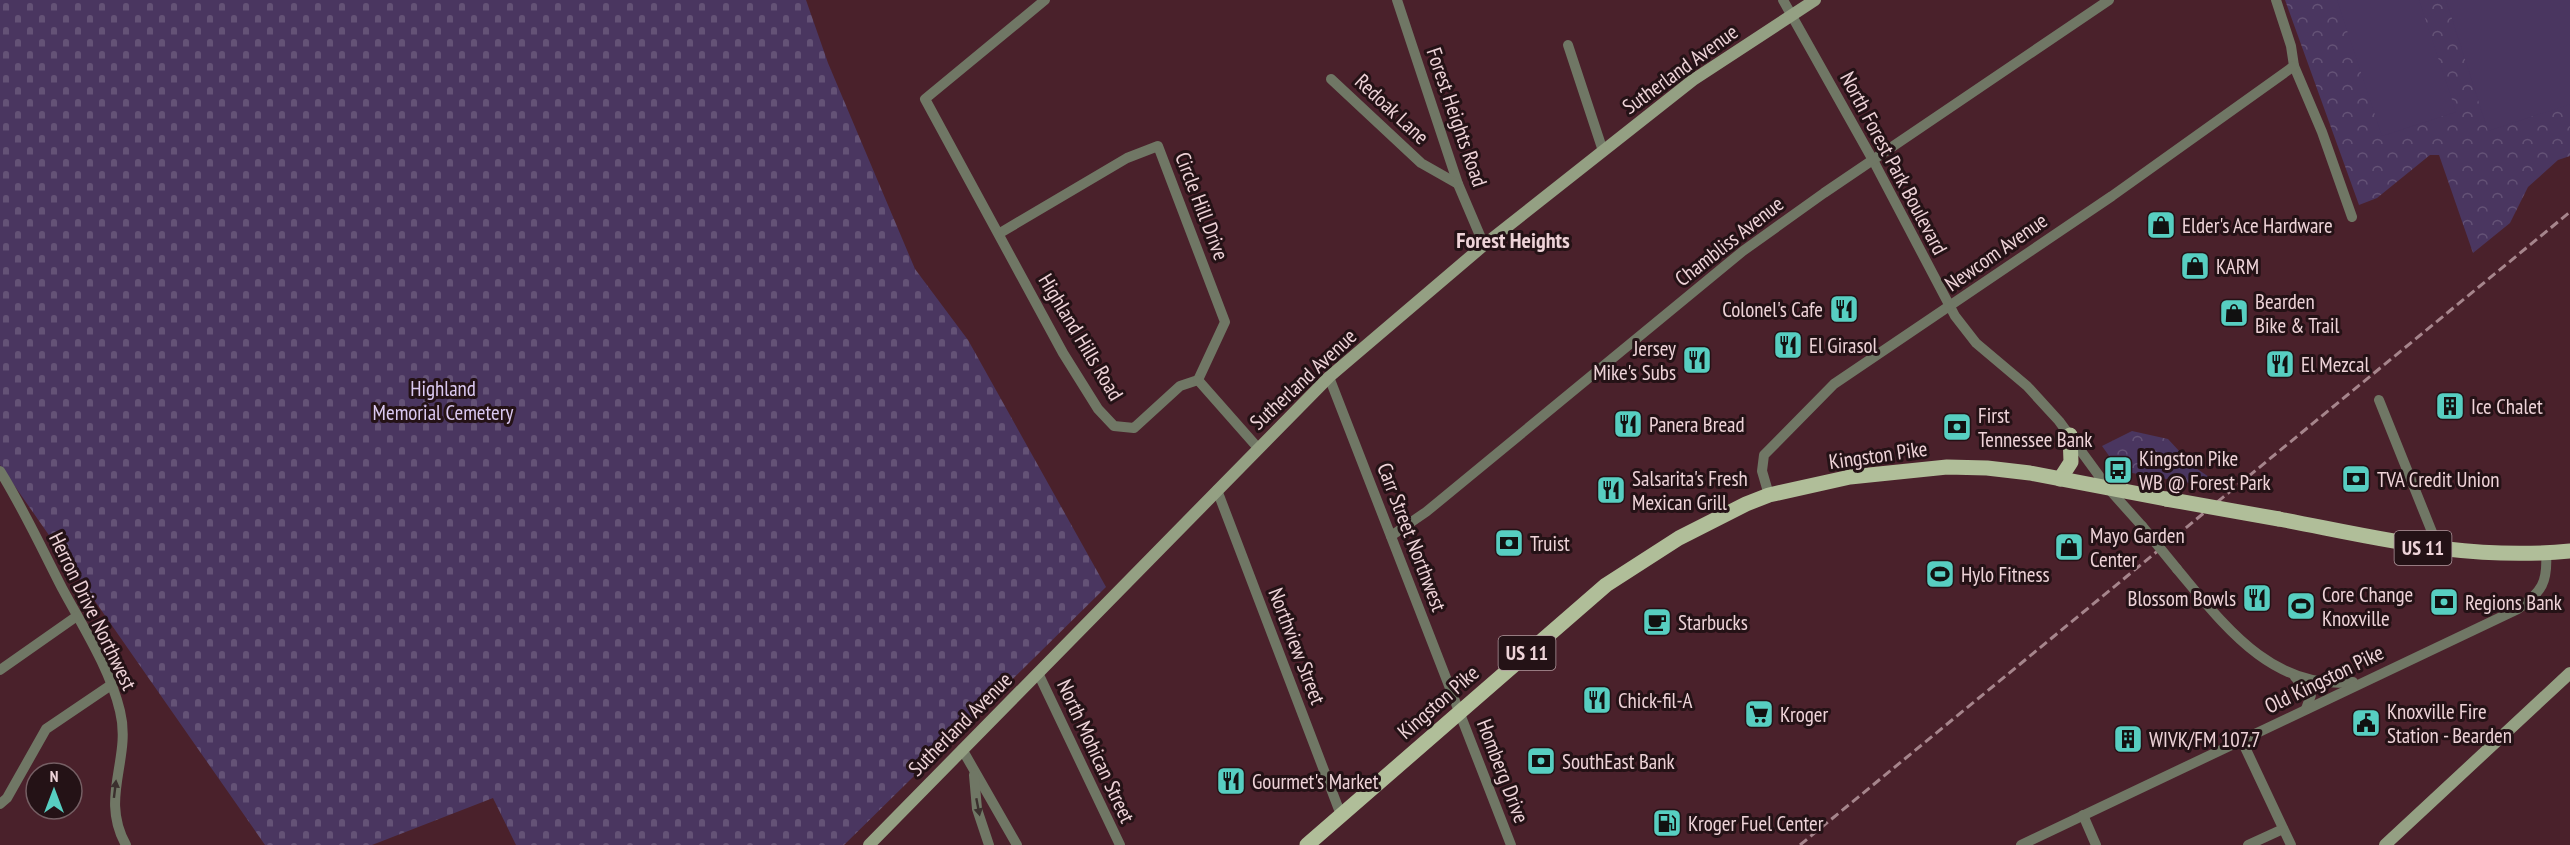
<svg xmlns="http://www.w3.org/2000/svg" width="2570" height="845" font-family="'PT Sans Narrow',sans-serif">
<defs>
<pattern id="cemetery-stones" width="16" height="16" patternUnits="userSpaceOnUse" patternTransform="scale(1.5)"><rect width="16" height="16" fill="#4a3660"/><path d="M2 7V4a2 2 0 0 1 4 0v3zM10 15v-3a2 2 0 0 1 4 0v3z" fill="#645276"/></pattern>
<pattern id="park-crowns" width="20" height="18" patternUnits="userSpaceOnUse" patternTransform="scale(1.5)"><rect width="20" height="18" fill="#4a3660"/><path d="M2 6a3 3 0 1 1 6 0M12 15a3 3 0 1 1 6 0" fill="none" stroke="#645276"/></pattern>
</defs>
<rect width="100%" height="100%" fill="#4a212b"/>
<polygon fill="url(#cemetery-stones)" points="0,0 806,0 828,63 915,269 968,340 1106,587 844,845 516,845 493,798 372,845 265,845 0,465"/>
<g fill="url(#park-crowns)">
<polygon points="2285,0 2570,0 2570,156 2558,160 2528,187 2510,223 2473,253 2439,155 2430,155 2377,198 2359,205"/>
<polygon points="2132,431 2168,439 2193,466 2209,477 2201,485 2115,470 2108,463 2112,460 2102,446"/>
</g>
<g fill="#4a3660">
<polygon points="2337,0 2419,0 2456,112 2382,136"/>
<polygon points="2446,0 2570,0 2570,104 2488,131"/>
</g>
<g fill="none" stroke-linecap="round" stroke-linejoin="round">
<g stroke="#707765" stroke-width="10">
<polyline points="1045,0 925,99 1063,353 1098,409 1114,426 1134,428 1180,386 1198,380"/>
<polyline points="1397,0 1458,184 1484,245"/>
<polyline points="1783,0 1874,162 1955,316 1976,343 2027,386 2059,421 2108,488 2142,526"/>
<polyline points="2276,0 2291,46 2294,66 2322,132 2352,217"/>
<polyline points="1568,45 1603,151"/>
<polyline points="1331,79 1421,163 1458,184"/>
<polyline points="1000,233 1127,158 1158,146 1225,322 1198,380"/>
<polyline points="1329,377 1511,845"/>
<polyline points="1198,380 1258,448"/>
<polyline points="2379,400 2432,532 2436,549"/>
<path d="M0 471C23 508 42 549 62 588 83 627 110 669 120 711 132 759 99 797 126 845"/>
<polyline points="1217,490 1341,815"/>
<polyline points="1769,495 1762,471 1764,455 1834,384 2112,196 2294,66"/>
<polyline points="1391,536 1426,512 1743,251 1824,193 2109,0"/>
<path d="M2177 569C2224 625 2272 691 2353 682"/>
<polyline points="0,670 77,616"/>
<polyline points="1038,673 1120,845"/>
<polyline points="2295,677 2311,695 2306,709"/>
<polyline points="2242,741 2291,845"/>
<polyline points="962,749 1017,845"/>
<polyline points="974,775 977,809 989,845"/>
<polyline points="0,804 7,798 46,729 111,685"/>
<polyline points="2083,815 2096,845"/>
<path d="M2021 845 2518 609C2542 592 2548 582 2546 553"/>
<polyline points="2248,845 2283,829"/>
</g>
<g stroke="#94a083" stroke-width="12">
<polyline points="869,845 1329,377 1484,245 1693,80 1815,0"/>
<polyline points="2385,845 2570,673"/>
</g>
<g stroke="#b0be99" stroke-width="15">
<polyline points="2060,479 2071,462 2070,435"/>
<path d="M2279 519C2379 538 2466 561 2570 551"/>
<polyline points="1307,845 1606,585 1679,538 1746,504 1769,495 1850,477 1947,467 1987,468 2030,473 2166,499"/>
</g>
<polyline stroke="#a6858c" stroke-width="3" stroke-dasharray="9 4.5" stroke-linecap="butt" points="1800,845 2570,212"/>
<polyline stroke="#707765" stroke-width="10" points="2142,526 2177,569"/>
<polyline stroke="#b0be99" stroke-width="15" points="2166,499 2279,519"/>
</g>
<defs><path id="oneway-solid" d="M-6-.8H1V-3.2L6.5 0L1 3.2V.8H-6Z" transform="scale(1.5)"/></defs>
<g fill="#3b302e">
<use href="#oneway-solid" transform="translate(115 789) rotate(-83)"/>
<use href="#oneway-solid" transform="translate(978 807) rotate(79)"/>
</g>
<defs>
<g id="shop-square" transform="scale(1.5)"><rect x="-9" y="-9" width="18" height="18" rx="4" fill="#57cec1" stroke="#241216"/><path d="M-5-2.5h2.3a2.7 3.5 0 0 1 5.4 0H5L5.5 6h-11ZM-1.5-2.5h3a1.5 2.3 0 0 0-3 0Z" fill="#111"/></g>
<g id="restaurant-square" transform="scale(1.5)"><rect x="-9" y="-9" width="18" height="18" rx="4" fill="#57cec1" stroke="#241216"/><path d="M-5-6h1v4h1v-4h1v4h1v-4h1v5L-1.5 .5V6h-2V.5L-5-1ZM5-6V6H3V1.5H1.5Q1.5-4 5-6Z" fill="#111"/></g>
<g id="building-square" transform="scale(1.5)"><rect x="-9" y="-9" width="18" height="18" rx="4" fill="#57cec1" stroke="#241216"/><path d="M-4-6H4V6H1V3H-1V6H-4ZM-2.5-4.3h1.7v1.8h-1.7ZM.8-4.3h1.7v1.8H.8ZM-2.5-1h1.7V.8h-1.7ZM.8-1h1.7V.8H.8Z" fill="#111"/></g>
<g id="bank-square" transform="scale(1.5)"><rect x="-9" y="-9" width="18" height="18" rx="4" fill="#57cec1" stroke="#241216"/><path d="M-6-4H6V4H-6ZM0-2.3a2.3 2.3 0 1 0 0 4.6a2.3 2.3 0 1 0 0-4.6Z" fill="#111"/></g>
<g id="bus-square" transform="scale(1.5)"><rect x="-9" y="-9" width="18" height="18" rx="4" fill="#57cec1" stroke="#241216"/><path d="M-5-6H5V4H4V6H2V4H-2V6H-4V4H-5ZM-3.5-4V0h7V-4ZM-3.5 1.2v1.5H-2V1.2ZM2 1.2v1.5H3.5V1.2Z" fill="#111"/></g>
<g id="stadium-square" transform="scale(1.5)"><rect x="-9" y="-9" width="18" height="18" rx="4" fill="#57cec1" stroke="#241216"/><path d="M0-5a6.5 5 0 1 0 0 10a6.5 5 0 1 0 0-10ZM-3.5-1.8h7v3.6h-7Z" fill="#111"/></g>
<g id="cafe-square" transform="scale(1.5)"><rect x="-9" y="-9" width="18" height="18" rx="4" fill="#57cec1" stroke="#241216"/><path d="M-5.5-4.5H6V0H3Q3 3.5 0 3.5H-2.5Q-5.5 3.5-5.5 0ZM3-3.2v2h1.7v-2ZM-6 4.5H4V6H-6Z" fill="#111"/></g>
<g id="supermarket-square" transform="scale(1.5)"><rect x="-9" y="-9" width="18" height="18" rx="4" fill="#57cec1" stroke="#241216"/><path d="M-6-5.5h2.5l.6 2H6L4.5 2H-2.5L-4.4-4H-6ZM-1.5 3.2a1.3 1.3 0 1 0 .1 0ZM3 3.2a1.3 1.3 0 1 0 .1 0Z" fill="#111"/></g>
<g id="civic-square" transform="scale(1.5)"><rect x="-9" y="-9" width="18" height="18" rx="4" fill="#57cec1" stroke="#241216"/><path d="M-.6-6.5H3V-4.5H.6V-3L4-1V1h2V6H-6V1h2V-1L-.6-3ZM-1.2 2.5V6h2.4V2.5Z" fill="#111"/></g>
<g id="fuel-square" transform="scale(1.5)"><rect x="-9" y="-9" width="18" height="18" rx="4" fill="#57cec1" stroke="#241216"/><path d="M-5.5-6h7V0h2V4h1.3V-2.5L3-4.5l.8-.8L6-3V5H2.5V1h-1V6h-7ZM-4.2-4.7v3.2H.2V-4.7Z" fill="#111"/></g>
</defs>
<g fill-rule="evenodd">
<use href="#shop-square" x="2161" y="225"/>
<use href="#shop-square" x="2195" y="266"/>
<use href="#restaurant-square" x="1844" y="309"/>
<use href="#shop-square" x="2234" y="313"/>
<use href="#restaurant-square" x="1788" y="345"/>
<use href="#restaurant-square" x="1697" y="360"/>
<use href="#restaurant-square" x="2280" y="364"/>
<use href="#building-square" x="2450" y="406"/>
<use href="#restaurant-square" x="1628" y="424"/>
<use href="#bank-square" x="1957" y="427"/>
<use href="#bus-square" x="2118" y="470"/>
<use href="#bank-square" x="2356" y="479"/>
<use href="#restaurant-square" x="1611" y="490"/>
<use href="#bank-square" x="1509" y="543"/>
<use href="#shop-square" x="2069" y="547"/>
<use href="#stadium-square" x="1940" y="574"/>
<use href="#restaurant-square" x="2257" y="598"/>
<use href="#bank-square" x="2444" y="602"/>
<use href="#stadium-square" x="2301" y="606"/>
<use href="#cafe-square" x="1657" y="622"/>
<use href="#restaurant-square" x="1597" y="700"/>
<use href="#supermarket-square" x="1759" y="714"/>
<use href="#civic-square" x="2366" y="723"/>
<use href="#building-square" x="2128" y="739"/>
<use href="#bank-square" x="1541" y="761"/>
<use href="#restaurant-square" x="1231" y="781"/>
<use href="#fuel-square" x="1667" y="823"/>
</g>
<g text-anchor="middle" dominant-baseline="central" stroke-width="6" stroke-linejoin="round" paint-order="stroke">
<g fill="#241216" stroke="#b1999e" stroke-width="1.5">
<rect x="2394.5" y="531" width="57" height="34" rx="4.5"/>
<rect x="1498.5" y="636" width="57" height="34" rx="4.5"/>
</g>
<g font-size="20" font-weight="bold" fill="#eed3d8">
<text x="2423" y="548">US 11</text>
<text x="1527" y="653">US 11</text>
</g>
<g font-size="21" fill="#eed3d8" stroke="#241216">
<text transform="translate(1680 69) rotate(-36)">Sutherland Avenue</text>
<text transform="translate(1392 109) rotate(43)">Redoak Lane</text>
<text transform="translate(1457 117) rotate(71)">Forest Heights Road</text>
<text transform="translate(1894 163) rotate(62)">North Forest Park Boulevard</text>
<text transform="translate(1202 206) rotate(69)">Circle Hill Drive</text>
<text transform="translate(1729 241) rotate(-38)">Chambliss Avenue</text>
<text transform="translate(1996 252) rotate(-35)">Newcom Avenue</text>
<text transform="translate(1081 337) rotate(59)">Highland Hills Road</text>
<text transform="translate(1303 379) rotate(-43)">Sutherland Avenue</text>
<text transform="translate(1878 455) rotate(-8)">Kingston Pike</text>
<text transform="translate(1412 537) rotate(69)">Carr Street Northwest</text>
<text transform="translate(93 611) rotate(64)">Herron Drive Northwest</text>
<text transform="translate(1297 646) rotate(69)">Northview Street</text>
<text transform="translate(2324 679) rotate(-26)">Old Kingston Pike</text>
<text transform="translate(1438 702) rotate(-41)">Kingston Pike</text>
<text transform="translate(960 724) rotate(-45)">Sutherland Avenue</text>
<text transform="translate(1096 751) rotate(65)">North Mohican Street</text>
<text transform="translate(1503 771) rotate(69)">Homberg Drive</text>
</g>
<g font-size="21" fill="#eed3d8" stroke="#241216" text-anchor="start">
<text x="2182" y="225">Elder's Ace Hardware</text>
<text x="2216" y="266">KARM</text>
<text x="2255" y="301">Bearden<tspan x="2255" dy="24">Bike &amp; Trail</tspan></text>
<text x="1823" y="309" text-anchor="end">Colonel's Cafe</text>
<text x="1809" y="345">El Girasol</text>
<text x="1676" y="348" text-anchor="end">Jersey<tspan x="1676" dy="24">Mike's Subs</tspan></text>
<text x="2301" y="364">El Mezcal</text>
<text x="2471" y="406">Ice Chalet</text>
<text x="1978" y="415">First<tspan x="1978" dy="24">Tennessee Bank</tspan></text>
<text x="1649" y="424">Panera Bread</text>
<text x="2139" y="458">Kingston Pike<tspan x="2139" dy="24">WB @ Forest Park</tspan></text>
<text x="1632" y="478">Salsarita's Fresh<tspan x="1632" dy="24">Mexican Grill</tspan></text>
<text x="2377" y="479">TVA Credit Union</text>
<text x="2090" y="535">Mayo Garden<tspan x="2090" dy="24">Center</tspan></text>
<text x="1530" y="543">Truist</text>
<text x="1961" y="574">Hylo Fitness</text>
<text x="2322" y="594">Core Change<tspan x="2322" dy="24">Knoxville</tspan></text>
<text x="2236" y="598" text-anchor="end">Blossom Bowls</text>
<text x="2465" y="602">Regions Bank</text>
<text x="1678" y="622">Starbucks</text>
<text x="1618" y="700">Chick-fil-A</text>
<text x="2387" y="711">Knoxville Fire<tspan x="2387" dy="24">Station - Bearden</tspan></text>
<text x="1780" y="714">Kroger</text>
<text x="2149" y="739">WIVK/FM 107.7</text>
<text x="1562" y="761">SouthEast Bank</text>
<text x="1252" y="781">Gourmet's Market</text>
<text x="1688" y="823">Kroger Fuel Center</text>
</g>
<g font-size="21" fill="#dbc9f1" stroke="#241216">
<text x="443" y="388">Highland<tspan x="443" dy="24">Memorial Cemetery</tspan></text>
</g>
<g font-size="22" font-weight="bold" fill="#eed3d8" stroke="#241216">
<text x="1513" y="240">Forest Heights</text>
</g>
</g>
<g transform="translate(54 791)"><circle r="28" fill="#241216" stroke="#755f64" stroke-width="1.5"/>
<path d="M0-4.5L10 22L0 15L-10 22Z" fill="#57cec1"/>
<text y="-9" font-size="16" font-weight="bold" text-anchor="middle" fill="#eed3d8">N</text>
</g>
</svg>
